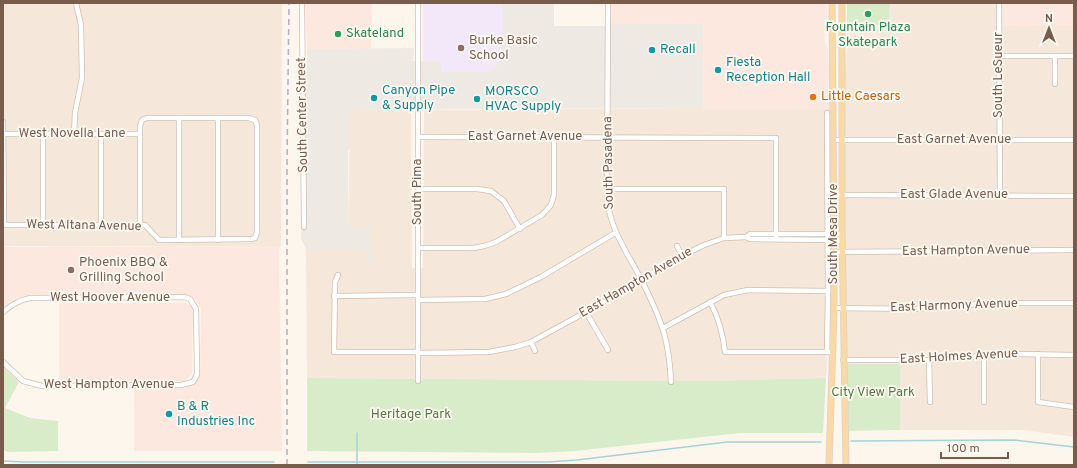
<svg xmlns="http://www.w3.org/2000/svg" width="1077" height="468" font-family="Overpass,sans-serif">
<rect width="100%" height="100%" fill="#fdf6ec"/>
<g fill="#f5e8da">
<polygon points="3,3 282,3 281,246 3,246"/>
<polygon points="890,3 1003,3 1003,26 1074,26 1074,437 1024,430 900,430 900,364 846,366 845,68 847,48 879,47 879,27 889,27"/>
<polygon points="703,108 829,109 831,306 826,378 696,381 307,378 306,249 364,249 366,251 371,227 348,227 350,110 411,110 412,268 423,268 424,110"/>
</g>
<g fill="#fde8e0">
<polygon points="305,3 372,3 371,49 307,49"/>
<polygon points="611,3 827,3 828,16 824,21 825,42 828,50 829,109 703,109 703,24 611,23"/>
<rect x="1003" y="3" width="71" height="23"/>
<polygon points="847,25 879,25 879,47 847,48"/>
<polygon points="281,246 279,248 282,451 134,451 134,388 185,388 196,382 200,373 201,309 194,298 189,296 184,295 28,295 16,298 3,308 3,247"/>
<polygon points="59,303 185,303 188,304 192,307 193,312 192,374 186,380 183,381 59,381"/>
</g>
<polygon fill="#efe9e4" points="503,3 554,3 554,26 611,26 611,23 703,24 703,108 350,110 350,149 348,150 348,227 371,227 371,263 366,263 366,252 364,249 306,249 301,239 307,49 414,48 413,61 441,61 441,72 499,63 499,35 503,35"/>
<polygon fill="#f3e8fa" points="423,3 503,3 503,36 499,36 499,63 490,72 441,72 441,61 423,61"/>
<g fill="#d8ecc9">
<polygon points="847,3 890,3 889,27 879,27 879,25 847,25"/>
<polygon points="848,364 900,364 900,430 849,431 846,366"/>
<polygon points="3,367 19,382 5,408 30,418 58,421 58,451 8,452 3,450"/>
<polygon points="307,378 696,381 826,378 823,433 740,433 575,451 537,453 307,451"/>
</g>
<g fill="none" stroke-linecap="round" stroke-linejoin="round">
<g stroke="#a5d3da" stroke-width="1.5">
<polyline points="851,441 1014,440 1074,447"/>
<polyline points="3,461 23,462 274,462"/>
<polyline points="308,462 548,462 577,460 727,442 821,442"/>
<polyline points="357,465 357,433"/>
</g>
<g stroke="#d1beb0" stroke-width="6">
<g id="minor">
<polyline points="302,3 304,227"/>
<polyline points="418,3 418,381"/>
<path d="M608 3 607 198C611 232 626 250 641 279 649 295 657 311 662 327 668 344 670 363 671 382"/>
<polyline points="999,3 1000,196"/>
<polyline points="999,56 1074,56"/>
<polyline points="1055,56 1055,84"/>
<polyline points="179,118 179,240"/>
<polyline points="218,118 218,240"/>
<polyline points="3,122 4,225"/>
<polyline points="4,134 140,134"/>
<polyline points="43,134 43,225"/>
<polyline points="74,134 75,113 82,78 81,25 76,3"/>
<polyline points="101,134 101,225"/>
<polyline points="418,137 776,138 776,239"/>
<polyline points="834,140 1074,140"/>
<polyline points="418,189 477,189 491,191 504,201 520,229"/>
<polyline points="607,189 724,189 724,238"/>
<polyline points="834,195 1074,196"/>
<polyline points="3,225 145,225 159,240 251,239 255,238 257,232 257,125 255,120 249,118 147,118 142,120 140,126 140,225"/>
<polyline points="746,237 750,239 842,240"/>
<polyline points="677,246 682,256"/>
<polyline points="418,248 474,248 484,246 496,242 542,215 551,205 554,195 554,137"/>
<polyline points="834,252 1074,250"/>
<polyline points="338,275 335,282 334,352 418,352"/>
<polyline points="334,296 418,295"/>
<polyline points="418,300 485,299 506,294 541,277 615,233"/>
<path d="M710 302C719 318 723 334 725 352H829"/>
<polyline points="834,308 918,309 993,303 1074,303"/>
<path d="M3 312C12 305 19 300 30 298L184 297 190 299 196 309 197 369V375L193 382 181 385 42 386 23 381 3 362"/>
<polyline points="586,312 608,350"/>
<polyline points="663,328 724,295 748,290 828,291"/>
<polyline points="531,342 535,351"/>
<polyline points="827,352 828,291 827,113"/>
<polyline points="418,353 489,352 515,347 531,342 586,312 680,257 704,245 724,238 746,237 750,234 842,234"/>
<polyline points="1038,354 1038,402 1074,407"/>
<polyline points="843,360 929,360 1011,354 1074,355"/>
<polyline points="929,360 930,402"/>
<polyline points="984,402 984,355"/>
</g>
</g>
<g stroke="#dad1cd" stroke-width="7">
<g id="major">
<polyline points="842,3 842,226 846,465"/>
<polyline points="829,465 834,308 834,240 832,3"/>
</g>
</g>
<use href="#minor" stroke="#fff" stroke-width="4.5"/>
<use href="#major" stroke="#fbd9a5" stroke-width="5.5"/>
<polyline stroke="#b9a8c9" stroke-width="1.5" stroke-dasharray="6 4" stroke-linecap="butt" points="287,465 287,163 289,3"/>
</g>
<g fill="#2e9e5b" stroke="#fffaf3" stroke-width="1.5">
<circle cx="868" cy="14" r="4"/>
<circle cx="338" cy="34" r="4"/>
</g>
<g fill="#8d6e63" stroke="#fffaf3" stroke-width="1.5">
<circle cx="461" cy="48" r="4"/>
<circle cx="71" cy="270" r="4"/>
</g>
<g fill="#0f9aa8" stroke="#fffaf3" stroke-width="1.5">
<circle cx="652" cy="50" r="4"/>
<circle cx="718" cy="70" r="4"/>
<circle cx="374" cy="98" r="4"/>
<circle cx="477" cy="99" r="4"/>
<circle cx="169" cy="414" r="4"/>
</g>
<circle fill="#e8710a" stroke="#fffaf3" stroke-width="1.5" cx="813" cy="97" r="4"/>
<g text-anchor="middle" dominant-baseline="central" stroke-width="3.5" stroke-linejoin="round" paint-order="stroke">
<g font-size="13" fill="#27864d" stroke="#fffaf3">
<text x="868" y="28">Fountain Plaza<tspan x="868" dy="15">Skatepark</tspan></text>
<text x="346" y="34" text-anchor="start">Skateland</text>
</g>
<g font-size="13" fill="#785e54" stroke="#fffaf3" text-anchor="start">
<text x="469" y="41">Burke Basic<tspan x="469" dy="15">School</tspan></text>
<text x="79" y="263">Phoenix BBQ &amp;<tspan x="79" dy="15">Grilling School</tspan></text>
</g>
<g font-size="13" fill="#0d838f" stroke="#fffaf3" text-anchor="start">
<text x="660" y="50">Recall</text>
<text x="726" y="63">Fiesta<tspan x="726" dy="15">Reception Hall</tspan></text>
<text x="382" y="91">Canyon Pipe<tspan x="382" dy="15">&amp; Supply</tspan></text>
<text x="485" y="92">MORSCO<tspan x="485" dy="15">HVAC Supply</tspan></text>
<text x="177" y="407">B &amp; R<tspan x="177" dy="15">Industries Inc</tspan></text>
</g>
<g font-size="13" fill="#7a5c4d" stroke="#fffaf3">
<text transform="translate(999 75) rotate(-90)">South LeSueur</text>
<text transform="translate(303 115) rotate(-91)">South Center Street</text>
<text x="72" y="134">West Novella Lane</text>
<text x="525" y="137">East Garnet Avenue</text>
<text x="954" y="140">East Garnet Avenue</text>
<text transform="translate(609 163) rotate(-91)">South Pasadena</text>
<text transform="translate(418 192) rotate(-90)">South Pima</text>
<text x="954" y="195">East Glade Avenue</text>
<text transform="translate(84 226) rotate(1)">West Altana Avenue</text>
<text transform="translate(834 234) rotate(-90)">South Mesa Drive</text>
<text transform="translate(966 251) rotate(-1)">East Hampton Avenue</text>
<text transform="translate(636 283) rotate(-30)">East Hampton Avenue</text>
<text x="110" y="298">West Hoover Avenue</text>
<text transform="translate(954 306) rotate(-2)">East Harmony Avenue</text>
<text transform="translate(959 357) rotate(-3)">East Holmes Avenue</text>
<text x="109" y="385">West Hampton Avenue</text>
</g>
<g font-size="13" fill="#c56008" stroke="#fffaf3" text-anchor="start">
<text x="821" y="97">Little Caesars</text>
</g>
<g font-size="13" fill="#537a41" stroke="#fffaf3">
<text x="873" y="393">City View Park</text>
<text x="411" y="415">Heritage Park</text>
</g>
</g>
<rect width="1077" height="468" fill="none" stroke="#7a5c4d" stroke-width="8"/>
<g transform="translate(1049 28)" stroke="#fffaf3" stroke-width="3" paint-order="stroke">
<path d="M0-3L7 15L0 10L-7 15Z" fill="#7a5c4d"/>
<text y="-6" font-size="11" font-weight="bold" text-anchor="middle" fill="#7a5c4d">N</text>
</g>
<path d="M941 452v6h67v-6" fill="none" stroke="#7a5c4d" stroke-width="2"/>
<text x="947" y="452" font-size="12" fill="#7a5c4d" stroke="#fffaf3" stroke-width="3" paint-order="stroke">100 m</text>
</svg>
